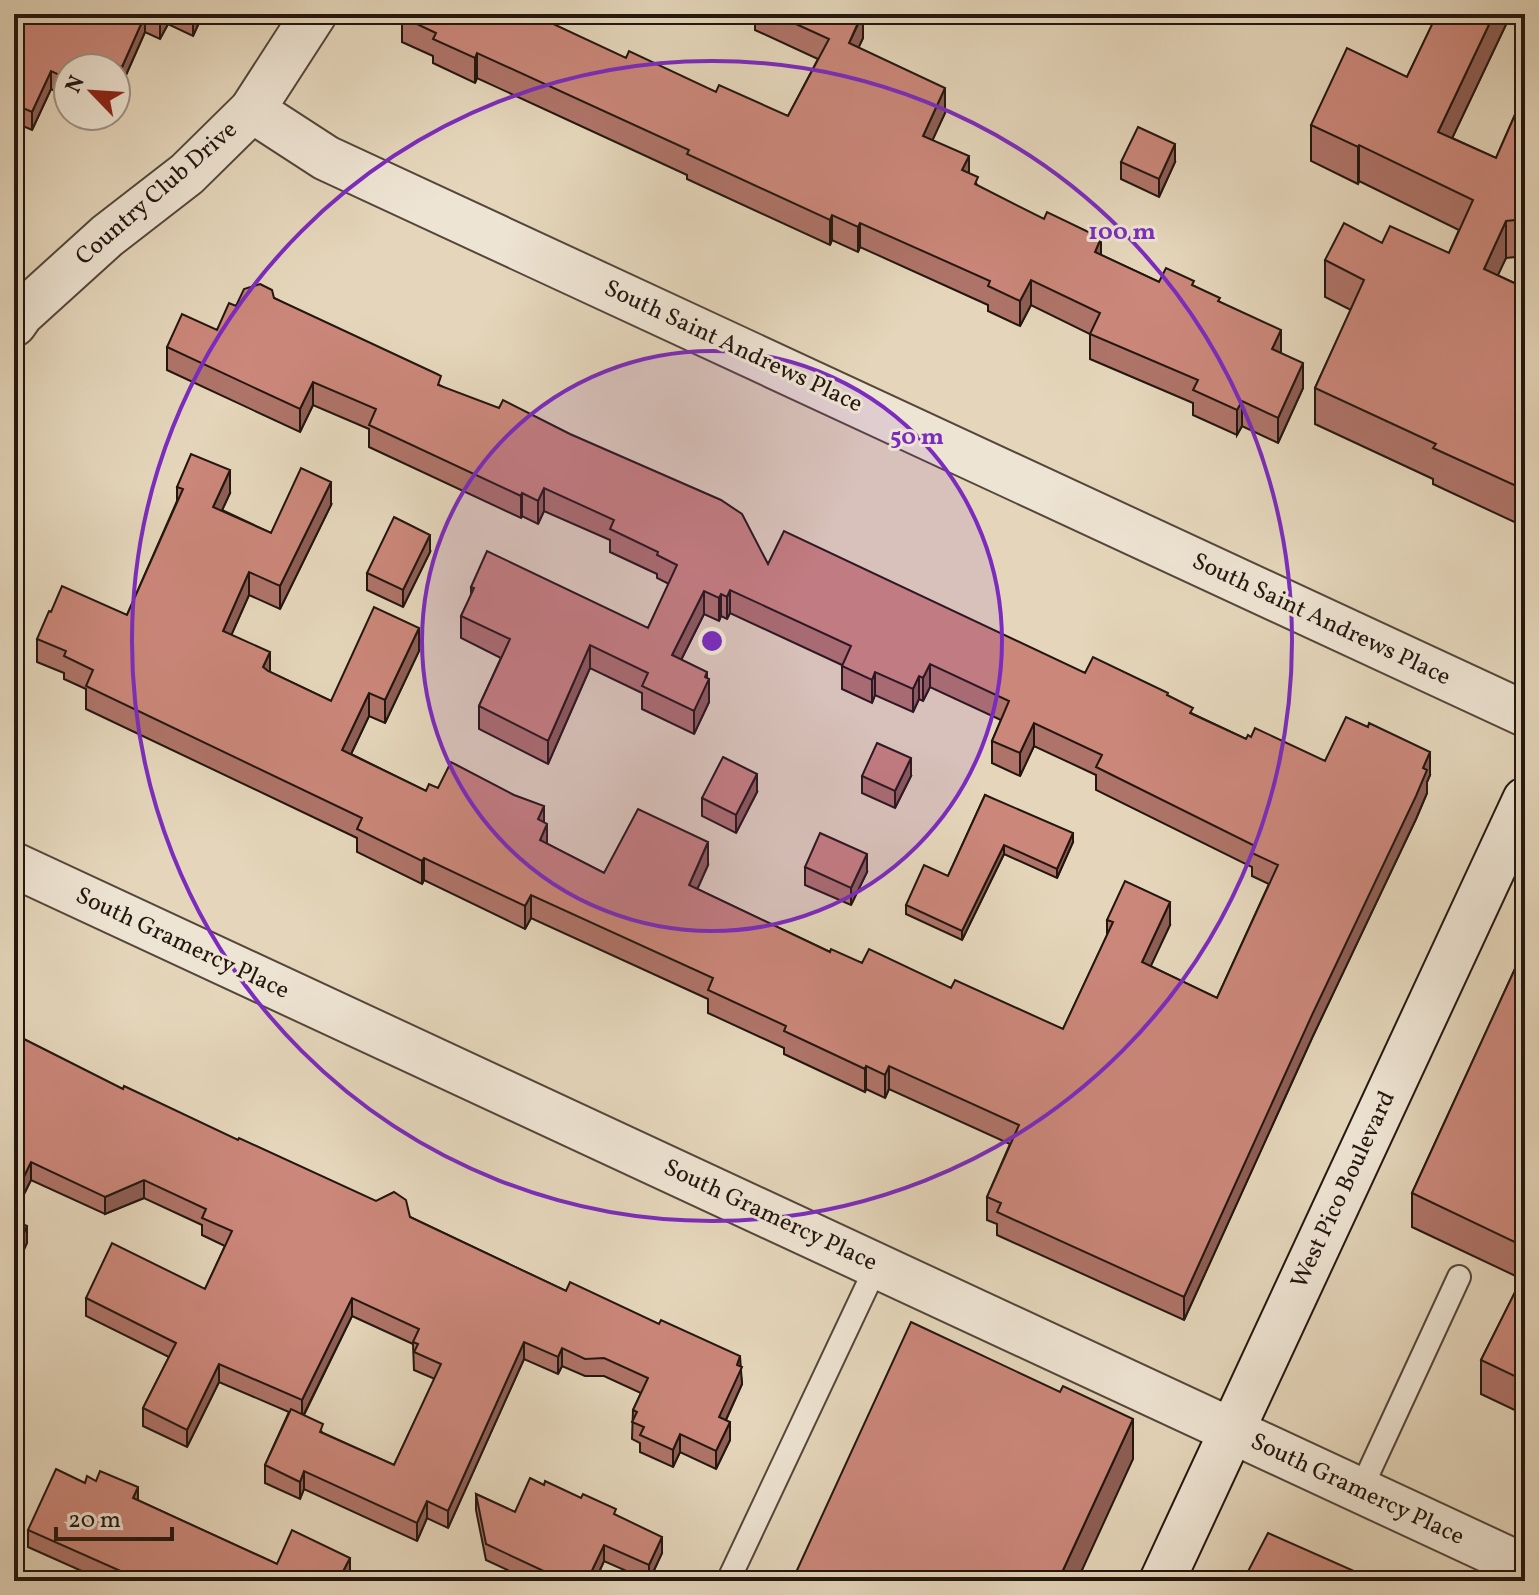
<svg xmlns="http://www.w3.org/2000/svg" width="1539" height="1595" font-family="Vollkorn,serif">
<rect width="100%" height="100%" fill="#e5d6bb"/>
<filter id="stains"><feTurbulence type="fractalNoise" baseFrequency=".0025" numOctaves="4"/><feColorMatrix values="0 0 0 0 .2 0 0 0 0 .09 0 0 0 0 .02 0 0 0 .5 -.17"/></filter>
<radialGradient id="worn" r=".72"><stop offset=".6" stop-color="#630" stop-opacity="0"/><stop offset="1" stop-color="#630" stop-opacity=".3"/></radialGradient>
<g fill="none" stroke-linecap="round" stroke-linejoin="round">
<g stroke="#54463a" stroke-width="26">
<g id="service">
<polyline points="1360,1491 1459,1277"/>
<polyline points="728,1581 877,1265"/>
</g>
</g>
<g stroke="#54463a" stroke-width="48">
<g id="minor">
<polyline points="252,110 326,158 1525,714"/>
<polyline points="14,865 1525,1567"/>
</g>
</g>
<g stroke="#54463a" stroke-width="48">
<polyline id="tertiary" points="14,324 21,314 107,236 187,174 252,110 314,14"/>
</g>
<g stroke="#23160f" stroke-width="48">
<polyline id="secondary" points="1162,1581 1525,800"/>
</g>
<use href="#service" stroke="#eee4d3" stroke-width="22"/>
<use href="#minor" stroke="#eee4d3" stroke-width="44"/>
<use href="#tertiary" stroke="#eee4d3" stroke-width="44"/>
<use href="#secondary" stroke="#eee4d3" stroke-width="44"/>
</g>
<g fill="#af7469" stroke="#23160f" stroke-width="2" fill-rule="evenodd">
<polygon points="14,14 203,14 193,36 168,24 160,39 145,32 122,84 116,82 116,68 68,68 68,97 51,89 32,130 23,126 14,144"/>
<polygon points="755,14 863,14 863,38 858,48 945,113 932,140 969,173 978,186 1101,255 1159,282 1194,286 1220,302 1281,353 1303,388 1278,443 1242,426 1237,435 1193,415 1193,403 1090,359 1090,334 1031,305 1020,326 988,311 988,305 860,247 858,252 832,240 830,245 687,179 687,175 477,78 475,83 433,63 433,56 402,42 402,17 626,58 716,92 788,116 818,59 755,30"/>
<polygon points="1430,14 1511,14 1452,138 1496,158 1525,92 1525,256 1506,258 1497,275 1525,288 1525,527 1433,484 1433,479 1315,424 1315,388 1351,310 1325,297 1325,260 1382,243 1449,253 1459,230 1359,181 1358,184 1311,161 1311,125 1407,77 1436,17"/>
<polygon points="1121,162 1175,162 1159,197 1121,179"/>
<polygon points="274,298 441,386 768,564 1085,673 1168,696 1193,714 1246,739 1325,761 1430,775 1427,782 1427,793 1416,819 1312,1038 1184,1320 997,1235 997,1224 987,1220 987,1197 1010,1144 889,1089 885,1098 866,1089 865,1092 784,1054 784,1048 708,1013 708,999 531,918 525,929 424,880 422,884 357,852 357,838 86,709 86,689 64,679 64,673 37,662 37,639 127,615 177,501 177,487 230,493 222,510 271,533 331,505 280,609 249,595 231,635 270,672 331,701 419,651 385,723 369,716 351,754 426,791 438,788 544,822 547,844 604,873 708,865 697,889 830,952 862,963 951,988 1063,1029 1107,936 1107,920 1170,925 1150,966 1217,998 1269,884 1252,876 1252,867 1096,790 1096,775 1034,746 1020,776 992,763 992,741 1001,720 930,687 923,701 919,699 913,712 875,695 872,703 842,689 842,665 730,613 727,619 721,616 719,621 704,614 681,660 707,678 709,702 694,734 642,709 642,693 590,668 548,764 479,729 479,706 501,658 461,638 461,616 471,596 471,587 648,628 669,584 657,578 657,574 610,552 610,540 544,511 538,524 522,516 521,518 369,447 369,429 313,405 300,432 167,370 167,347 217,330 236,306"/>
<polygon points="430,552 403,607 367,590 367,573"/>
<polygon points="862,776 911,776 895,808 862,793"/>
<polygon points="757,792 736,833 702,816 702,798"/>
<polygon points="985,795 1073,842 1057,878 1004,854 962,940 906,914 906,905 948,876"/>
<polygon points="805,867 867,872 851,905 805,885"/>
<polygon points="1525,947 1525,1415 1481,1394 1481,1360 1522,1279 1412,1227 1412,1193"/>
<path d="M14 1046 123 1089 410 1217 566 1291 740 1366 742 1384 726 1420 730 1440 716 1469 680 1452 673 1467 640 1452V1443L632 1439 633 1410 641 1393 604 1376H585L562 1366 558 1374 524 1359 448 1528 427 1518 417 1541 304 1489 300 1499 265 1483V1465L289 1412 219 1382 187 1447 143 1426V1408L169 1357 86 1316V1298L205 1289 225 1246 202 1235V1225L144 1198 105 1214 31 1180 14 1214ZM352 1316 413 1344 414 1370 435 1379 394 1465 323 1433 304 1415Z"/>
<polygon points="96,1481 277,1564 350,1575 347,1581 104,1581 28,1547 28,1530 85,1483"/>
<polygon points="476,1494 515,1512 616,1515 662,1553 649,1581 604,1561 595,1581 531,1581 486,1560 476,1510"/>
</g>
<g fill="#8e5e55" stroke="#23160f" stroke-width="2">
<polygon points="164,14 168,14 168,24 160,39 160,22"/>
<polygon points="195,14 203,14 193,36 193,18"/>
<polygon points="863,14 863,38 849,68 849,43"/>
<polygon points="1494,14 1511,14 1438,168 1438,132"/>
<polygon points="145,15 145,32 122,84 122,67"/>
<polygon points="477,53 477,78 475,83 475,58"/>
<polygon points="51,71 51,89 32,130 32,112"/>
<polygon points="945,88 945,113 923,161 923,136"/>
<polygon points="23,108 23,126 14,144 14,127"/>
<polygon points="1175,144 1175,162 1159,197 1159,179"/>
<polygon points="1359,145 1359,181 1358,184 1358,147"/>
<polygon points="969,156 969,181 962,170"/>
<polygon points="832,215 832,240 830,245 830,220"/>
<polygon points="1506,221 1506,258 1484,305 1484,269"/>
<polygon points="860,223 860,247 858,252 858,227"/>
<polygon points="1101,238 1101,263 1095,252"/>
<polygon points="1031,280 1031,305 1020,326 1020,301"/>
<polygon points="1281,330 1281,355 1272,349"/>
<polygon points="1303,363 1303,388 1278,443 1278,418"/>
<polygon points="313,382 313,405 300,432 300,409"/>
<polygon points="1242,401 1242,426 1237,435 1237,410"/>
<polygon points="1525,425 1525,461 1519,439"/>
<polygon points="230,470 230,493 213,530 213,507"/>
<polygon points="331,482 331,505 280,609 280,586"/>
<polygon points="544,488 544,511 538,524 538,501"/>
<polygon points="522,493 522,516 521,518 521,496"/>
<polygon points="430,535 430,552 403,607 403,590"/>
<polygon points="249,572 249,595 223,654 223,631"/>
<polygon points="730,590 730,613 727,619 727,597"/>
<polygon points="704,591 704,614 672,678 672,655"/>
<polygon points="721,594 721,616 719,621 719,598"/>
<polygon points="419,628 419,651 385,723 385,700"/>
<polygon points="590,645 590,668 548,764 548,741"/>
<polygon points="270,652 270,675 263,667"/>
<polygon points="930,664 930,687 923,701 923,678"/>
<polygon points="707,672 707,683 709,679 709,702 694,734 694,711"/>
<polygon points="875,672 875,695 872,703 872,680"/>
<polygon points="919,676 919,699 913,712 913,689"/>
<polygon points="369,693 369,716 342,773 342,750"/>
<polygon points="1034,723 1034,746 1020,776 1020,753"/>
<polygon points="1430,752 1430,775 1427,782 1427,793 1416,819 1312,1038 1184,1320 1184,1297"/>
<polygon points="911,758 911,776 895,808 895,791"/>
<polygon points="757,774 757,792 736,833 736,815"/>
<polygon points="544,806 544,829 538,819"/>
<polygon points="547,824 547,847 540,840"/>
<polygon points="1073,833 1073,842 1057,878 1057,869"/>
<polygon points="708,842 708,865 689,908 689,885"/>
<polygon points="1004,845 1004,854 962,940 962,931"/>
<polygon points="867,854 867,872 851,905 851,888"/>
<polygon points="424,858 424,880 422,884 422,861"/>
<polygon points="531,895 531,918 525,929 525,906"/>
<polygon points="1170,902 1170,925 1142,985 1142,962"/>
<polygon points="866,1066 866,1089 865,1092 865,1069"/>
<polygon points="889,1066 889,1089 885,1098 885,1075"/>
<polygon points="31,1162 31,1180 14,1214 14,1197"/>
<polygon points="144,1180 144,1198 105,1214 105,1197"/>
<polygon points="27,1226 27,1243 14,1272 14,1255"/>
<polygon points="352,1298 352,1316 302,1418 302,1400"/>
<polygon points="524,1342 524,1359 448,1528 448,1511"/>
<polygon points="562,1348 562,1366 558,1374 558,1357"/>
<polygon points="740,1356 742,1384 719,1435 719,1417"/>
<polygon points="219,1364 219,1382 187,1447 187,1430"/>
<polygon points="1133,1419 1133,1459 1077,1581 1058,1581"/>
<polygon points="730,1422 730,1440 716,1469 716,1451"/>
<polygon points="680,1434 680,1452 673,1467 673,1450"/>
<polygon points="304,1471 304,1489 300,1499 300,1482"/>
<polygon points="138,1487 138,1505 133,1498"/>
<polygon points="427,1501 427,1518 417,1541 417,1523"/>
<polygon points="662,1537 662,1553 649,1581 649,1565"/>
<polygon points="604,1545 604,1561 595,1581 587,1581"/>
<polygon points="350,1558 350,1575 347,1581 338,1581"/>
</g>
<g fill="#cb877a" stroke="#23160f" stroke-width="2">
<polygon points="14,14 164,14 160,22 145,15 122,67 107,60 103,68 68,68 68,79 51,71 32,112 23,108 14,127"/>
<polygon points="184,14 195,14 193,18"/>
<polygon points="403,14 532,14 626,58 629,51 716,92 719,85 788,116 829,39 774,14 862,14 849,43 945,88 923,136 969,156 962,170 978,177 975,184 1044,219 1047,212 1101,238 1095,252 1159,282 1166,268 1194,281 1192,285 1220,298 1218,301 1281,330 1272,349 1303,363 1278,418 1242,401 1237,410 1193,390 1198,380 1090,334 1100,313 1031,280 1020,301 988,286 990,281 860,223 858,227 832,215 830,220 687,154 689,150 477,53 475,58 433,39 436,33 402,17"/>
<polygon points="1437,14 1494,14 1438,132 1496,158 1525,92 1525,219 1506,221 1484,269 1525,288 1525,425 1519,439 1525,442 1525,490 1433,448 1436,444 1315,388 1364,280 1325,260 1344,223 1382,243 1390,226 1449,253 1473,200 1359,145 1358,147 1311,125 1347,48 1407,77"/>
<polygon points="1138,127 1175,144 1159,179 1121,162"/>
<polygon points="260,284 272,290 274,298 437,374 441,376 438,385 499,408 503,400 570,434 721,500 742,514 768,564 784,531 1085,673 1093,657 1168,693 1167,695 1193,708 1190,713 1246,739 1248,735 1251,737 1255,728 1325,761 1346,717 1368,727 1369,723 1430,752 1423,768 1427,770 1416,796 1312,1015 1184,1297 997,1212 1001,1203 987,1197 1019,1125 889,1066 885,1075 866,1066 865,1069 784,1031 786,1026 708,990 713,978 531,895 525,906 424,858 422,861 357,829 362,818 86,686 93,670 64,656 66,651 37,639 49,611 51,612 62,586 127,615 183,489 177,487 191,454 230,470 213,507 271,533 301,468 331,482 280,586 249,572 223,631 270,652 263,667 268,671 331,701 374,607 419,628 385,700 369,693 342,750 426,791 429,784 438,788 451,762 514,795 544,806 538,819 547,824 540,840 604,873 638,809 708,842 689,885 830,952 831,949 862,963 869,949 951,988 955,980 1063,1029 1113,922 1107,920 1125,881 1170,902 1142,962 1217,998 1278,865 1252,853 1255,846 1096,767 1102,755 1034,723 1020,753 992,741 1009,701 930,664 923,678 919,676 913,689 875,672 872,680 842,666 851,646 730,590 727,597 721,594 719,598 704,591 672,655 707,672 705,677 709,679 694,711 642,686 648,673 590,645 548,741 479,706 510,639 461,616 474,588 471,587 487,551 648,628 677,565 657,555 658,552 610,529 614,520 544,488 538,501 522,493 521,496 369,425 376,409 313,382 300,409 167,347 182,314 217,330 229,303 236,306 244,289"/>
<polygon points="394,517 430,535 403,590 367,573"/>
<polygon points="877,743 911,758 895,791 862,776"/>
<polygon points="723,757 757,774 736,815 702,798"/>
<polygon points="985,795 1073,833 1057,869 1004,845 962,931 906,905 924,865 948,876"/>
<polygon points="820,833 867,854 851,888 805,867"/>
<polygon points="1525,947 1525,1247 1412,1193"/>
<polygon points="22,1038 123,1089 124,1086 238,1140 239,1138 376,1201 394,1192 406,1200 410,1217 566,1291 570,1282 659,1324 661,1320 740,1356 737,1365 742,1367 719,1417 730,1422 716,1451 680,1434 673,1450 640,1435 644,1427 632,1422 637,1412 633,1410 648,1378 604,1358 585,1359 562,1348 558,1357 524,1342 448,1511 427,1501 417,1523 304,1471 300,1482 265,1465 291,1409 323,1424 320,1432 394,1465 441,1364 414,1352 418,1344 413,1342 419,1329 352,1298 302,1400 219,1364 187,1430 143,1408 176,1343 86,1298 112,1243 205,1289 232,1231 202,1218 206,1209 144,1180 105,1197 31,1162 14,1197 14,1046 17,1048"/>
<polygon points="14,1220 27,1226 14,1255"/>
<polygon points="1525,1272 1525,1381 1481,1360"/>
<polygon points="911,1322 1060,1392 1063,1386 1133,1419 1058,1581 792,1581"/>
<polygon points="56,1469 85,1483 87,1476 96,1481 100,1471 138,1487 133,1498 277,1564 292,1530 350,1558 338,1581 143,1581 28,1530"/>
<polygon points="530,1478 544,1485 545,1481 581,1498 583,1494 616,1509 614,1514 662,1537 649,1565 604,1545 587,1581 565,1581 486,1544 476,1494 515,1512"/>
<polygon points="1268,1533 1354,1571 1352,1576 1363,1581 1243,1581"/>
</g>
<circle cx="712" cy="641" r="290" fill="#7b2cbf" fill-opacity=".12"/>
<g fill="none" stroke="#7b2cbf" stroke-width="4">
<circle cx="712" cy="641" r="290"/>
<circle cx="712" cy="641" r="580"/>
</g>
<g text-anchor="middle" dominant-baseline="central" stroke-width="6" stroke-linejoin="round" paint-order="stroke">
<g font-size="24" fill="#23160f" stroke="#eee4d3">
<text transform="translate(157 194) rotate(-41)">Country Club Drive</text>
<text transform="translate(733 347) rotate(25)">South Saint Andrews Place</text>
<text transform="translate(1321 620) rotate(25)">South Saint Andrews Place</text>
<text transform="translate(182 944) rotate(25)">South Gramercy Place</text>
<text transform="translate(1344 1190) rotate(-65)">West Pico Boulevard</text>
<text transform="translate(770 1216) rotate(25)">South Gramercy Place</text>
<text transform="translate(1357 1490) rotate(25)">South Gramercy Place</text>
</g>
</g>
<circle cx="712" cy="641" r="12" fill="#7b2cbf" stroke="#eee4d3" stroke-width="4"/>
<g font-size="24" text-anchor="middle" font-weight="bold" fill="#7b2cbf" stroke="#eee4d3" stroke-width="6" stroke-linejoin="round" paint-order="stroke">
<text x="1122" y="239">100 m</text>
<text x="917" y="444">50 m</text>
</g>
<rect width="1539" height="1595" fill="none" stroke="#e5d6bb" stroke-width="48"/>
<rect x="16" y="16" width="1507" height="1563" fill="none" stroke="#23160f" stroke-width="4"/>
<rect x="24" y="24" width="1491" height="1547" fill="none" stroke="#23160f" stroke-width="2"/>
<g transform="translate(92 92) rotate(295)"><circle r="38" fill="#eee4d3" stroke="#9d9285" stroke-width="2"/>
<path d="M0-6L14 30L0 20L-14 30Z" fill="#8f2418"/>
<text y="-12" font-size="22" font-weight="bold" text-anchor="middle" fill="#23160f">N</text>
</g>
<path d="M56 1527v12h116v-12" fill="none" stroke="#23160f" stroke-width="4"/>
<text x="68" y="1527" font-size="24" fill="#23160f" stroke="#eee4d3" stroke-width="6" paint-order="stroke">20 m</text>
<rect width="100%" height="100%" filter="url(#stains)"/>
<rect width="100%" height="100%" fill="url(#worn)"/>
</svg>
